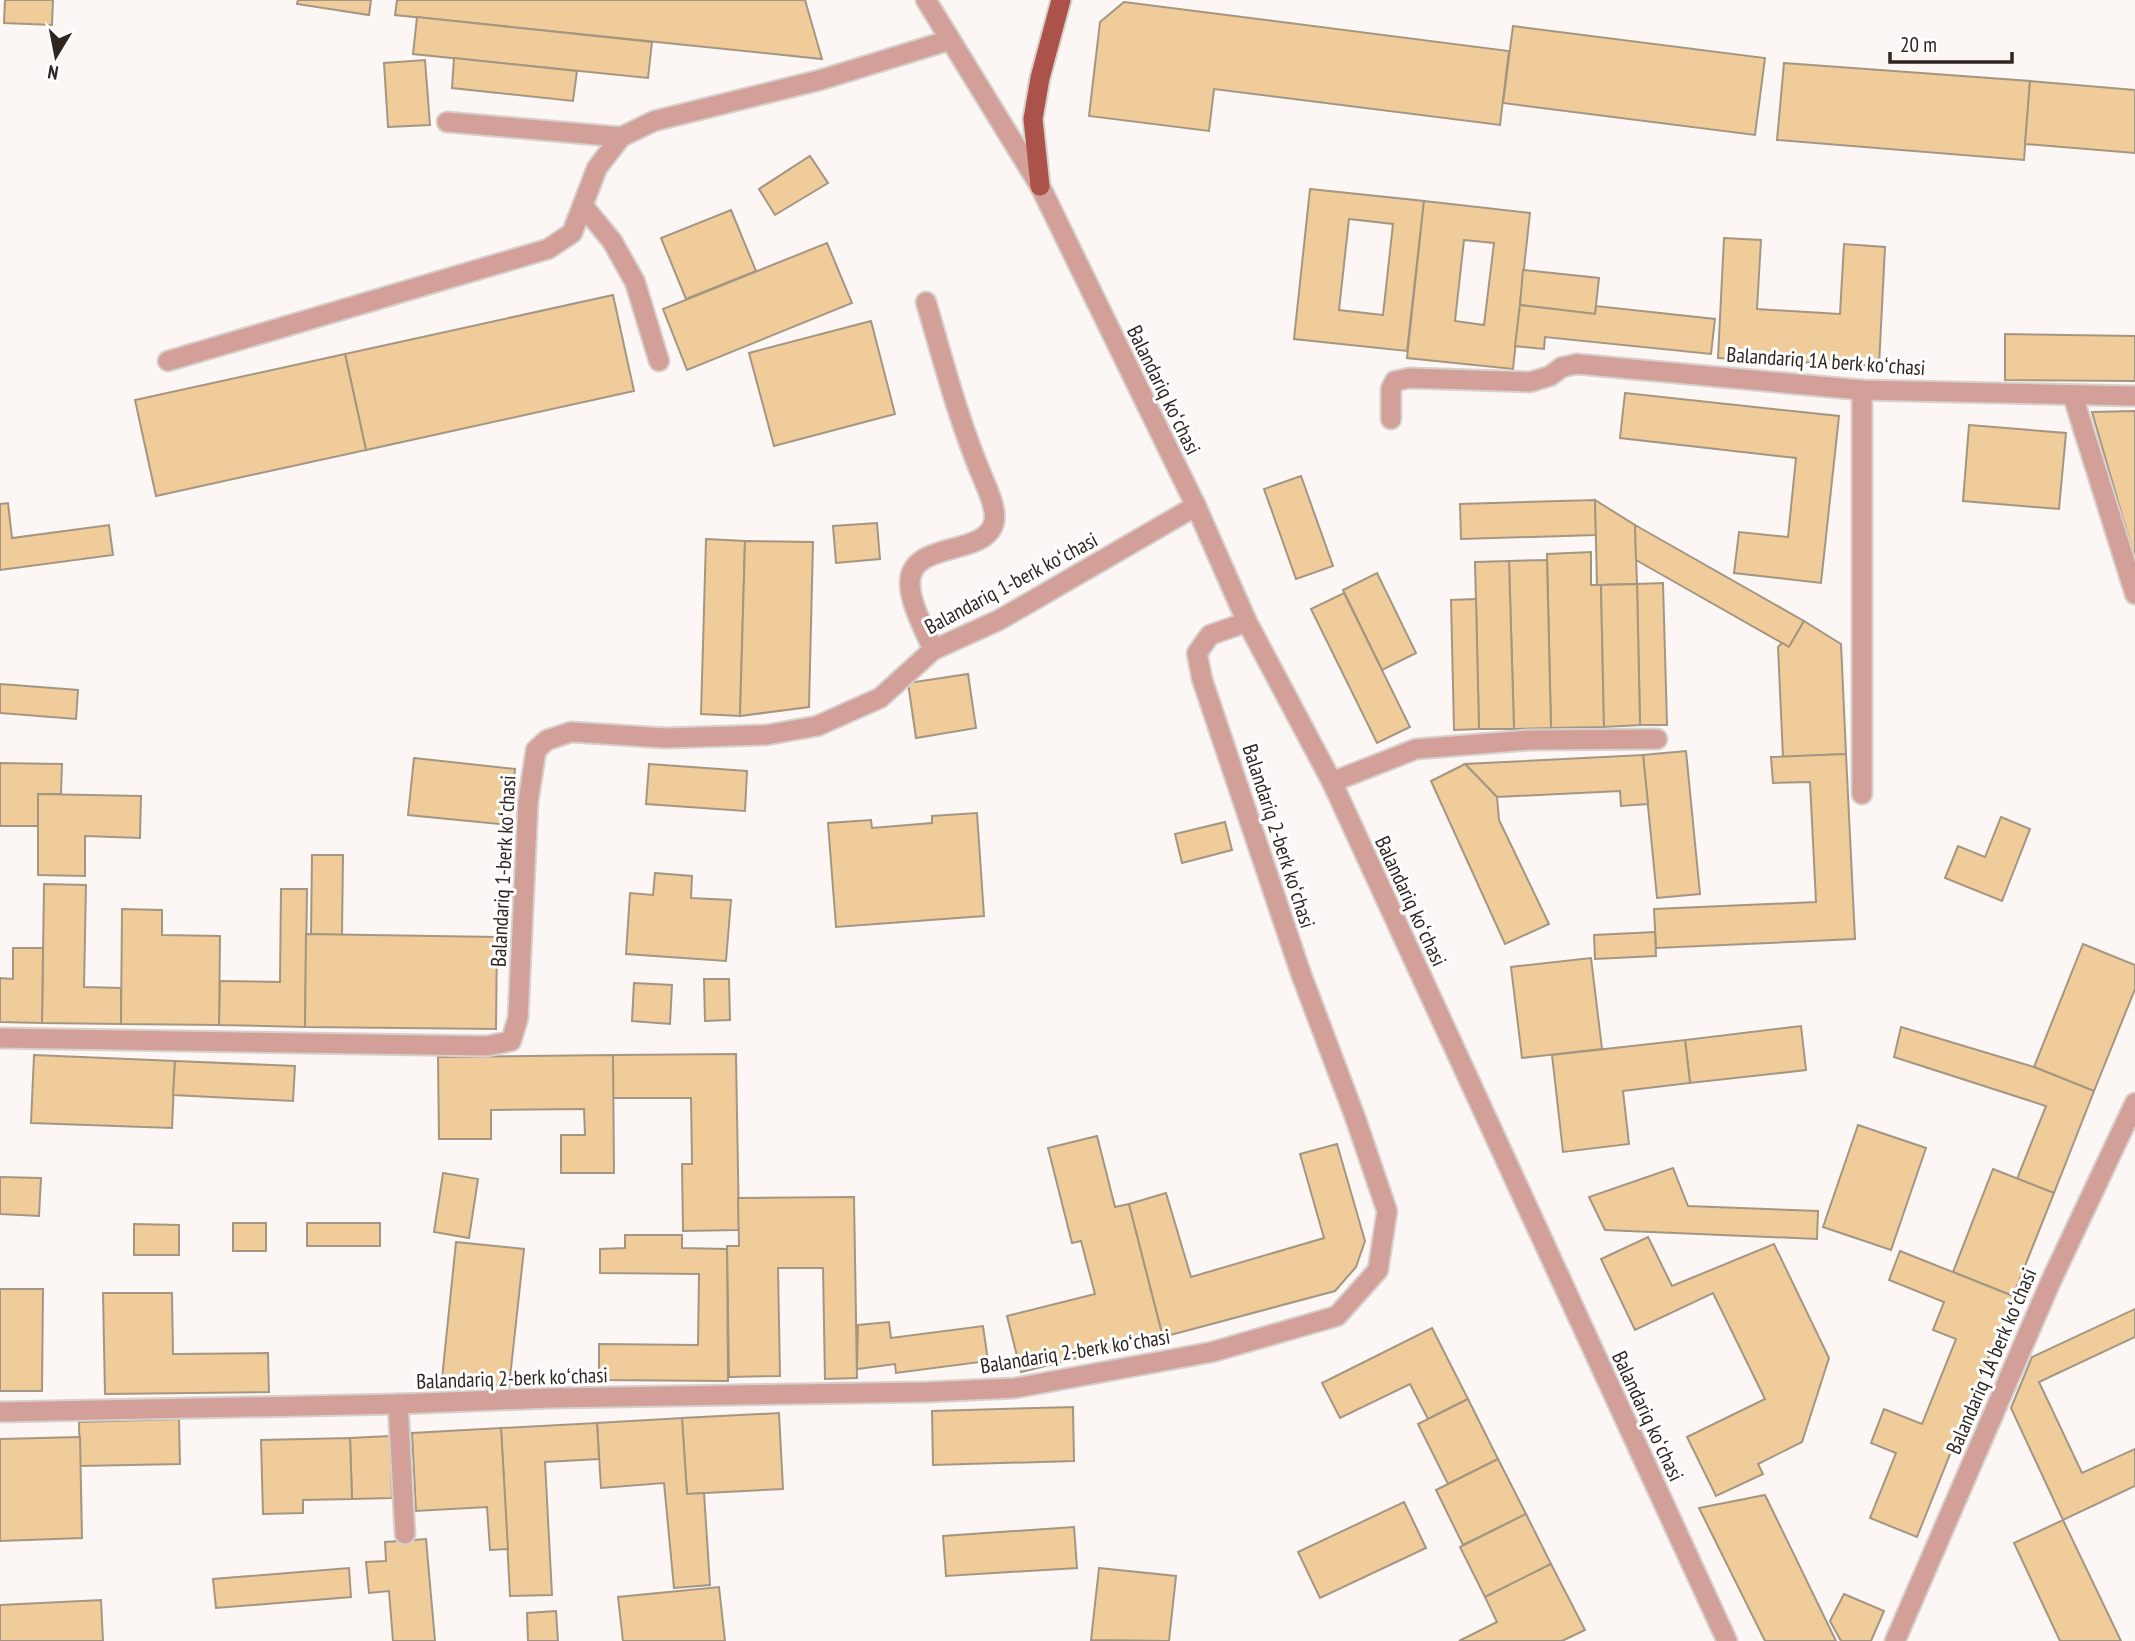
<svg xmlns="http://www.w3.org/2000/svg" width="2135" height="1641" font-family="'PT Sans Narrow',sans-serif">
<rect width="100%" height="100%" fill="#fcf7f4"/>
<g fill="#efcc99" stroke="#a49682" stroke-width="2" fill-rule="evenodd">
<polygon points="5,0 53,0 52,25 4,23"/>
<polygon points="298,0 371,0 369,15 297,4"/>
<polygon points="397,0 805,0 822,59 395,15"/>
<polygon points="1124,2 1509,51 1500,125 1214,89 1209,131 1089,116 1100,22"/>
<polygon points="417,17 652,42 648,78 413,54"/>
<polygon points="1513,26 1765,58 1755,135 1503,103"/>
<polygon points="454,58 577,71 573,101 452,88"/>
<polygon points="425,60 430,125 388,127 384,63"/>
<polygon points="1784,63 2030,81 2024,160 1777,140"/>
<polygon points="2030,81 2135,90 2135,153 2025,144"/>
<polygon points="810,156 828,183 775,215 759,189"/>
<path d="M1310 189 1424 201 1407 351 1294 339ZM1349 219 1393 224 1383 315 1339 310Z"/>
<path d="M1424 201 1530 213 1513 369 1407 358ZM1464 240 1494 243 1484 325 1455 321Z"/>
<polygon points="731,210 756,271 686,299 661,238"/>
<polygon points="1724,238 1761,240 1757,309 1840,314 1844,244 1885,247 1879,366 1718,358"/>
<polygon points="827,243 852,303 687,370 663,309"/>
<polygon points="1523,270 1599,278 1595,314 1520,305"/>
<polygon points="613,295 634,391 366,450 345,354"/>
<polygon points="1520,305 1595,314 1596,306 1715,319 1711,354 1545,337 1544,349 1515,346"/>
<polygon points="871,321 895,414 774,446 749,353"/>
<polygon points="2005,334 2135,336 2135,381 2005,380"/>
<polygon points="345,354 366,450 156,496 135,400"/>
<polygon points="1625,393 1839,416 1821,583 1734,573 1739,532 1788,537 1796,458 1620,438"/>
<polygon points="2135,411 2135,560 2092,412"/>
<polygon points="1969,425 2066,433 2059,509 1963,501"/>
<polygon points="1301,476 1333,566 1296,579 1264,489"/>
<polygon points="1595,500 1596,535 1461,539 1460,504"/>
<polygon points="1595,500 1635,525 1637,584 1597,585"/>
<polygon points="8,503 12,538 109,525 113,555 0,570 0,504"/>
<polygon points="877,523 880,559 836,563 833,526"/>
<polygon points="1635,525 1804,621 1789,647 1636,560"/>
<polygon points="706,539 745,541 740,716 701,714"/>
<polygon points="745,541 813,542 809,707 740,716"/>
<polygon points="1591,552 1591,585 1601,585 1604,727 1551,728 1547,554"/>
<polygon points="1547,560 1551,728 1514,729 1509,561"/>
<polygon points="1509,561 1514,729 1479,729 1475,562"/>
<polygon points="1377,573 1416,653 1382,670 1343,590"/>
<polygon points="1663,583 1667,725 1640,725 1637,584"/>
<polygon points="1637,584 1640,725 1604,727 1601,585"/>
<polygon points="1344,593 1410,727 1377,743 1311,609"/>
<polygon points="1476,599 1479,729 1454,730 1451,600"/>
<polygon points="1804,621 1841,644 1846,754 1783,757 1778,647 1782,643 1789,647"/>
<polygon points="968,674 976,728 916,738 908,683"/>
<polygon points="0,684 78,690 76,719 0,713"/>
<polygon points="1686,751 1700,894 1657,898 1643,755"/>
<polygon points="1846,754 1855,939 1656,948 1654,909 1816,902 1810,782 1773,783 1771,757"/>
<polygon points="1643,755 1648,804 1621,806 1620,791 1497,797 1465,764"/>
<polygon points="414,758 515,769 509,825 408,815"/>
<polygon points="0,763 62,764 61,794 38,794 38,826 0,826"/>
<polygon points="649,764 747,771 745,811 646,804"/>
<polygon points="1465,764 1497,797 1499,820 1549,924 1505,944 1431,781"/>
<polygon points="38,794 141,796 140,838 85,836 85,876 38,875"/>
<polygon points="977,813 984,916 836,927 828,823 871,820 872,828 932,823 932,816"/>
<polygon points="2001,817 2030,829 2002,901 1945,878 1958,846 1985,857"/>
<polygon points="1225,822 1232,850 1182,863 1175,834"/>
<polygon points="312,855 343,855 342,935 311,934"/>
<polygon points="655,873 692,876 691,898 731,900 726,961 626,954 630,893 653,895"/>
<polygon points="44,884 86,885 84,987 121,988 121,1024 42,1023"/>
<polygon points="281,889 307,889 305,1027 219,1025 220,981 280,982"/>
<polygon points="122,909 162,910 162,935 220,936 219,1025 121,1024"/>
<polygon points="1655,932 1656,956 1595,959 1594,935"/>
<polygon points="306,934 497,937 496,1029 305,1027"/>
<polygon points="2083,944 2135,965 2135,989 2094,1091 2034,1067"/>
<polygon points="13,948 43,948 42,1023 0,1022 0,978 13,979"/>
<polygon points="1591,958 1602,1049 1522,1058 1511,967"/>
<polygon points="704,979 729,979 730,1020 705,1021"/>
<polygon points="634,983 672,985 670,1024 632,1021"/>
<polygon points="1801,1026 1806,1070 1690,1083 1685,1040"/>
<polygon points="1901,1027 2034,1067 2094,1091 2054,1193 2017,1179 2046,1106 1894,1057"/>
<polygon points="1685,1040 1690,1083 1623,1091 1629,1144 1563,1152 1552,1055"/>
<polygon points="736,1054 739,1230 683,1231 682,1164 692,1164 691,1098 613,1098 613,1055"/>
<polygon points="34,1055 175,1061 172,1128 31,1123"/>
<polygon points="613,1055 614,1173 561,1173 561,1135 585,1135 584,1109 491,1110 491,1139 439,1139 438,1057"/>
<polygon points="175,1061 295,1066 293,1101 173,1095"/>
<polygon points="1858,1125 1926,1148 1891,1250 1823,1227"/>
<polygon points="1097,1136 1115,1207 1129,1204 1163,1337 1021,1372 1007,1316 1095,1294 1081,1241 1072,1243 1048,1148"/>
<polygon points="1337,1144 1365,1241 1356,1267 1335,1291 1163,1337 1129,1204 1166,1193 1191,1277 1324,1238 1300,1154"/>
<polygon points="1673,1168 1688,1206 1818,1211 1817,1239 1605,1230 1589,1197"/>
<polygon points="1993,1169 2054,1193 2013,1296 1953,1272"/>
<polygon points="443,1173 478,1179 469,1238 434,1232"/>
<polygon points="0,1177 41,1178 39,1216 0,1214"/>
<polygon points="854,1197 857,1378 825,1379 823,1268 778,1268 780,1376 729,1377 727,1246 739,1246 738,1198"/>
<rect x="233" y="1223" width="33" height="28"/>
<rect x="307" y="1223" width="73" height="23"/>
<polygon points="134,1224 179,1225 179,1255 134,1255"/>
<polygon points="625,1235 682,1235 682,1248 727,1249 728,1381 599,1380 599,1344 698,1345 699,1274 600,1273 600,1249 625,1248"/>
<polygon points="1648,1237 1672,1286 1774,1244 1829,1358 1802,1442 1758,1464 1763,1474 1716,1496 1687,1437 1765,1399 1713,1293 1635,1330 1601,1259"/>
<polygon points="456,1242 524,1249 509,1387 442,1379"/>
<polygon points="1900,1251 2013,1296 1917,1537 1870,1518 1896,1453 1871,1443 1884,1409 1922,1424 1956,1339 1933,1330 1944,1302 1889,1280"/>
<polygon points="0,1289 43,1289 42,1391 0,1391"/>
<polygon points="103,1293 172,1293 173,1354 268,1353 269,1392 105,1394"/>
<polygon points="2135,1309 2135,1337 2039,1382 2082,1473 2135,1449 2135,1486 2063,1520 2011,1408 2032,1357"/>
<polygon points="889,1322 891,1338 983,1326 988,1361 896,1373 895,1364 857,1369 858,1325"/>
<polygon points="1432,1328 1468,1399 1428,1419 1410,1384 1340,1418 1322,1383"/>
<polygon points="1468,1399 1498,1459 1448,1484 1418,1424"/>
<polygon points="1073,1407 1074,1461 933,1465 932,1411"/>
<polygon points="779,1413 783,1489 687,1494 682,1418"/>
<polygon points="682,1418 687,1494 704,1493 710,1585 674,1588 664,1483 601,1488 597,1423"/>
<polygon points="179,1419 180,1464 80,1466 79,1422"/>
<polygon points="597,1423 599,1459 545,1462 552,1595 510,1596 501,1428"/>
<polygon points="501,1428 508,1549 490,1550 487,1507 416,1511 412,1433"/>
<polygon points="390,1436 392,1498 352,1499 350,1438"/>
<polygon points="80,1437 82,1538 0,1541 0,1439"/>
<polygon points="350,1438 352,1499 303,1500 303,1513 263,1514 261,1440"/>
<polygon points="1498,1459 1526,1514 1463,1545 1436,1490"/>
<polygon points="1765,1495 1836,1641 1765,1641 1699,1508"/>
<polygon points="1404,1502 1426,1548 1320,1598 1298,1552"/>
<polygon points="1526,1514 1551,1564 1485,1597 1460,1547"/>
<polygon points="2063,1520 2121,1641 2060,1641 2014,1543"/>
<polygon points="1074,1527 1077,1568 946,1576 943,1536"/>
<polygon points="426,1539 435,1641 393,1641 389,1591 369,1593 366,1562 386,1561 385,1542"/>
<polygon points="1551,1564 1585,1630 1562,1641 1459,1641 1497,1622 1485,1597"/>
<polygon points="349,1568 351,1597 216,1608 213,1579"/>
<polygon points="1099,1568 1176,1576 1169,1641 1091,1640"/>
<polygon points="719,1587 725,1641 623,1641 618,1597"/>
<polygon points="1844,1594 1884,1611 1871,1641 1841,1641 1830,1621"/>
<polygon points="101,1600 103,1641 0,1641 0,1605"/>
<polygon points="556,1611 558,1641 528,1641 527,1613"/>
</g>
<g fill="none" stroke-linecap="round" stroke-linejoin="round">
<g stroke="#d7d1ce" stroke-width="23">
<g id="service">
<polyline points="447,122 621,137"/>
<polyline points="584,207 612,241 635,282 659,361"/>
<path d="M926 302C943 360 958 419 982 476 987 488 997 509 994 522 986 558 908 539 910 585 911 606 925 630 933 650"/>
<polyline points="168,361 548,249 572,233 597,168 621,137 654,121 820,80 950,40"/>
<polyline points="1391,419 1391,389 1395,381 1410,378 1530,382 1550,376 1562,367 1577,364"/>
<polyline points="1862,794 1862,390"/>
<polyline points="398,1404 405,1534"/>
</g>
</g>
<g stroke="#d7d1ce" stroke-width="23">
<g id="minor">
<polyline points="1577,364 1862,390 2135,396"/>
<polyline points="2073,396 2135,594"/>
<polyline points="1332,782 1416,749 1529,740 1657,739"/>
<polyline points="0,1038 487,1046 511,1041 518,1018 528,802 536,750 547,740 571,732 665,738 766,735 817,726 880,698 933,650 999,620 1196,506"/>
<polyline points="0,1412 398,1404 549,1398 927,1392 1015,1388 1212,1352 1337,1316 1378,1270 1387,1211 1355,1117 1301,974 1202,679 1197,653 1210,635 1247,622"/>
<polyline points="1895,1641 2051,1281 2135,1103"/>
</g>
</g>
<g stroke="#d7d1ce" stroke-width="23">
<polyline id="tertiary" points="926,0 1040,186 1196,506 1247,622 1332,782 1727,1641"/>
</g>
<g stroke="#d7d1ce" stroke-width="23">
<polyline id="primary" points="1040,186 1033,119 1040,78 1061,0"/>
</g>
<use href="#service" stroke="#d3a099" stroke-width="19"/>
<use href="#minor" stroke="#d3a099" stroke-width="19"/>
<use href="#tertiary" stroke="#d3a099" stroke-width="19"/>
<use href="#primary" stroke="#ab534a" stroke-width="19"/>
</g>
<g text-anchor="middle" dominant-baseline="central" stroke-width="6" stroke-linejoin="round" paint-order="stroke">
<g font-size="21" fill="#2f2621" stroke="#fff">
<text transform="translate(1826 361) rotate(4)">Balandariq 1A berk koʻchasi</text>
<text transform="translate(1164 390) rotate(64)">Balandariq koʻchasi</text>
<text transform="translate(1011 583) rotate(-28)">Balandariq 1-berk koʻchasi</text>
<text transform="translate(1279 836) rotate(72)">Balandariq 2-berk koʻchasi</text>
<text transform="translate(503 871) rotate(-87)">Balandariq 1-berk koʻchasi</text>
<text transform="translate(1411 901) rotate(65)">Balandariq koʻchasi</text>
<text transform="translate(1075 1351) rotate(-9)">Balandariq 2-berk koʻchasi</text>
<text transform="translate(1991 1361) rotate(-67)">Balandariq 1A berk koʻchasi</text>
<text transform="translate(512 1378) rotate(-2)">Balandariq 2-berk koʻchasi</text>
<text transform="translate(1648 1416) rotate(65)">Balandariq koʻchasi</text>
</g>
</g>
<g transform="translate(56 56) rotate(190)" stroke="#ffffff" stroke-width="5" paint-order="stroke">
<path d="M0-5L12 26L0 18L-12 26Z" fill="#2f2621"/>
<text y="-10" font-size="19" font-weight="bold" text-anchor="middle" fill="#2f2621">N</text>
</g>
<path d="M1890 52v10h122v-10" fill="none" stroke="#2f2621" stroke-width="3.5"/>
<text x="1900" y="52" font-size="21" fill="#2f2621" stroke="#ffffff" stroke-width="5" paint-order="stroke">20 m</text>
</svg>
